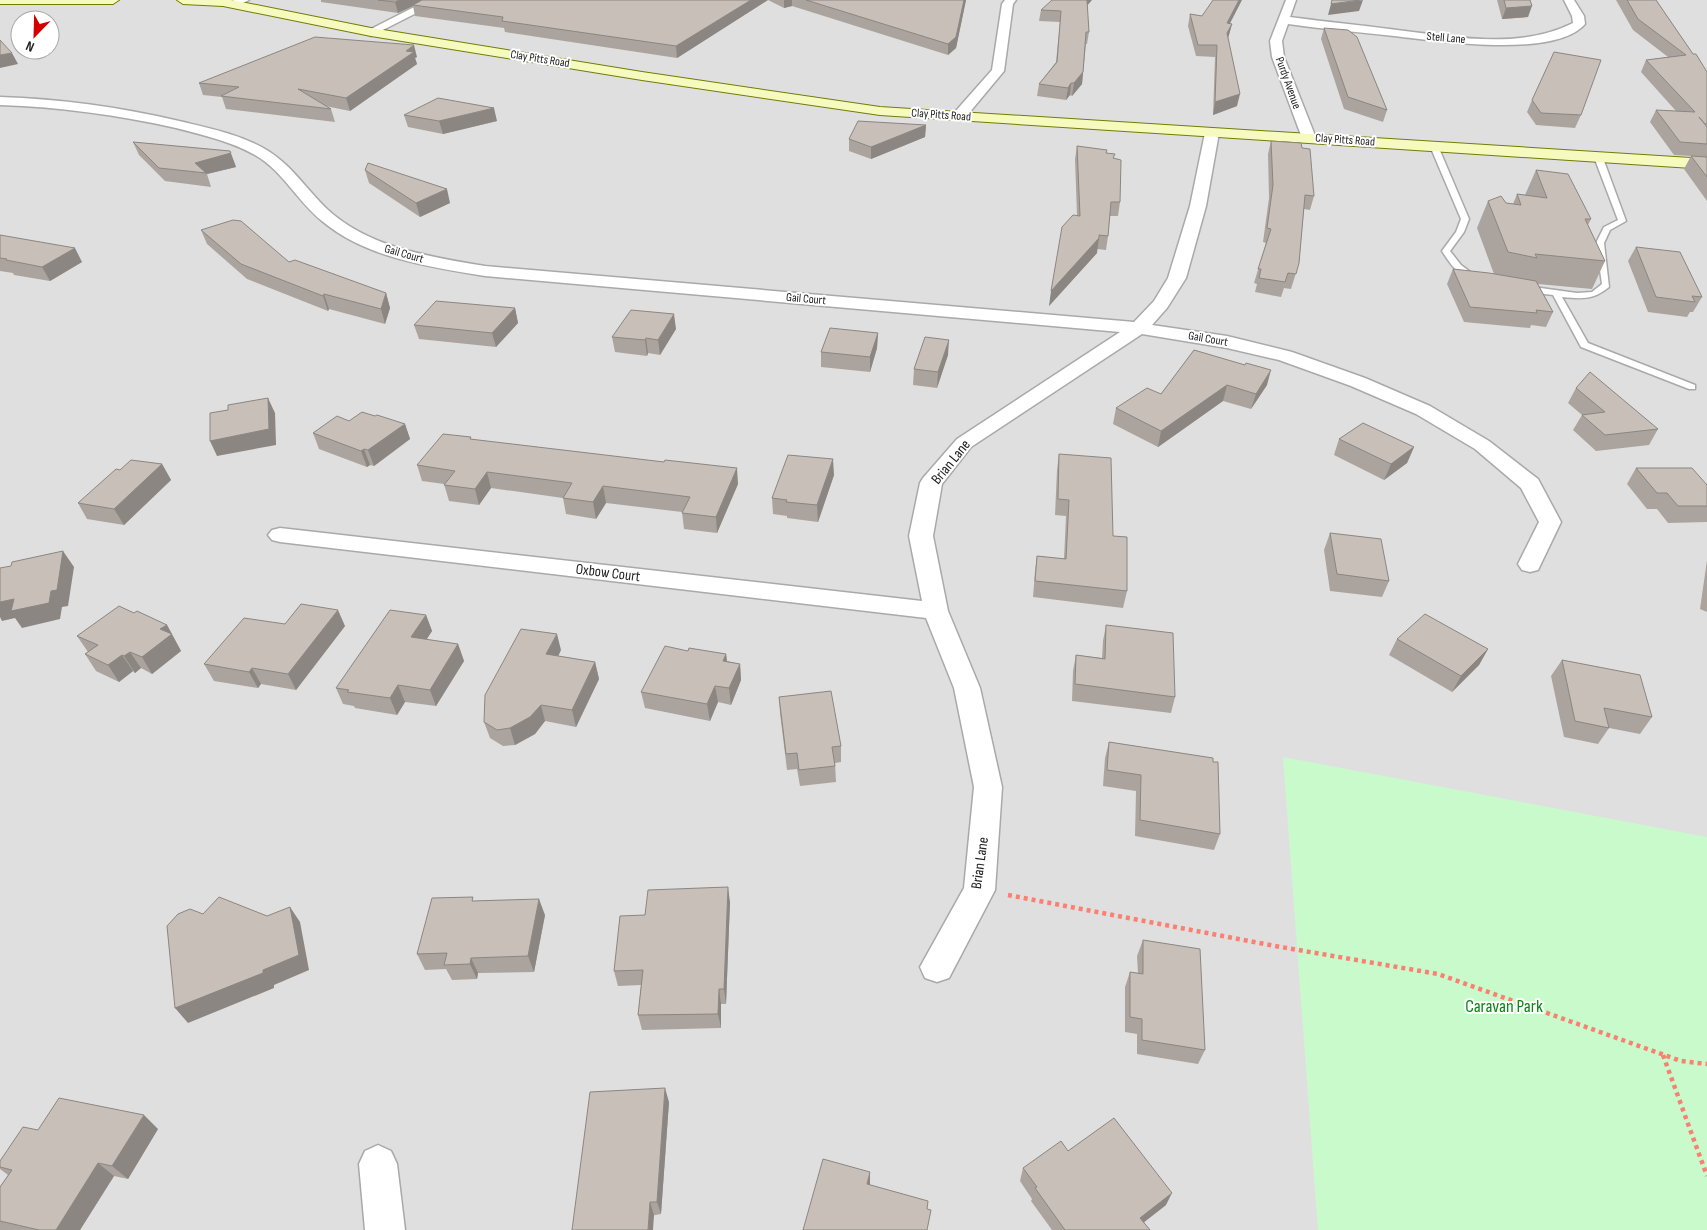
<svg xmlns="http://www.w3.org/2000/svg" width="1707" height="1230" font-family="'Sofia Sans Condensed',sans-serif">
<rect width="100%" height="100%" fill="#f2efe9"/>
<path fill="#e0dfdf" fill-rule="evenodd" d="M0 0H1707V1230H0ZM20 20H50V50H20Z"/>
<polygon fill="#c8facc" points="1283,757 1707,837 1707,1230 1318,1230"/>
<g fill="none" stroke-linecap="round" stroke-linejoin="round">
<g stroke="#a9a9a9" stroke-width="3">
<g id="lane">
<path d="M1431 144 1438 146 1469 219 1464 232 1450 251 1461 265 1477 277V281C1462 282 1449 262 1442 251L1456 232 1461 219 1430 146Z"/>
<path d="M1595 155H1601L1604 161 1626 221 1610 230 1604 243 1609 287C1593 300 1582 299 1562 297L1588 343 1695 385V389H1689L1581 347 1553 295 1526 292 1522 289 1526 286 1577 293 1592 292 1602 284 1596 243 1604 227 1618 220 1594 157Z"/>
</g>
</g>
<g stroke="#a9a9a9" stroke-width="3">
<g id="street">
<polygon points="234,0 249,0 237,6 229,6 227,4"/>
<polygon points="428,0 442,0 375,34 371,36 365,32"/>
<polygon points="1005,0 1016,0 1013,4 1004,71 964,119 954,119 952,116 954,113 992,70 1002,4"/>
<path d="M1286 0H1296L1290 17C1326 22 1361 25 1397 30 1454 37 1519 50 1573 23L1572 16 1564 0H1574L1584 16 1585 24C1555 59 1437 41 1394 36 1359 32 1323 29 1288 24L1282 41 1284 57 1316 138 1314 141H1304L1302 138 1272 57 1270 41Z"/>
<path d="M0 97C61 99 120 107 179 121 208 128 239 134 265 149 291 164 306 189 327 209 369 248 431 257 485 266L1134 322 1154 301 1168 278 1190 206 1205 133 1212 129 1217 130 1219 133 1206 206 1186 278 1167 308 1152 325 1227 336 1292 352 1365 378 1430 406 1489 441 1538 479 1561 522 1538 570 1530 572 1522 570 1518 564 1539 522 1521 488 1475 449 1416 414 1351 386 1279 360 1227 348 1142 334 971 447 942 484 933 536 948 611 980 688 1002 787 995 890 949 978 937 982 925 978 920 967 964 888 974 787 954 688 926 618 280 542 272 540 268 535 272 530 280 528 922 601 909 536 920 483 923 478 957 439 1120 332 485 276C430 267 366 258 322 221 297 201 283 171 255 155 230 141 203 135 176 128 118 115 60 107 0 105Z"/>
<polygon points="378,1145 391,1151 397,1164 405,1230 365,1230 359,1164 365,1151"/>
</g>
</g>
<g stroke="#707d05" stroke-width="2">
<g id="secondary">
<polygon points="0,0 119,0 113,4 0,4"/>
<polygon points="177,0 231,0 371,28 642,72 880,107 1707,159 1707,169 880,115 642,80 371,36 223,6 183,4"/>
</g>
</g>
<g stroke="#fa8072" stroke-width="4.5" stroke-dasharray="4 4" stroke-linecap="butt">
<polyline points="1008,895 1275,946 1438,974 1681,1061 1707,1064"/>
<polyline points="1663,1055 1707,1176"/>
</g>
<use href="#lane" fill="#fff" fill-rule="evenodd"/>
<use href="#street" fill="#fff" fill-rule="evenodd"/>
<use href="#secondary" fill="#f7fabf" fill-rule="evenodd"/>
</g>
<g fill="#aba49e">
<polygon points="321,0 966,0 956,48 948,55 792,6 784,8 768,0 677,58 505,32 504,28 415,16 413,6 398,13 321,2"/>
<polygon points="1497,0 1530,0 1528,17 1502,19"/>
<polygon points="1616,0 1656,0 1693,54 1707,72 1707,201 1684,169 1691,156 1674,155 1650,122 1656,110 1676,111 1641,72 1646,60 1668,57 1633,30"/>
<polygon points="1087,5 1089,32 1087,44 1086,44 1082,84 1072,96 1070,95 1066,100 1037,96 1039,84 1056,62 1060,22 1039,21 1041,10"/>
<polygon points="1190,14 1232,24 1228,38 1237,106 1213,115 1215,57 1196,56 1188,26"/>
<polygon points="1324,28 1387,110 1383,122 1344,109 1321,39"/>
<polygon points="417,57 415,58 417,64 350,111 325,106 331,109 335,122 226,109 222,97 203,95 199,83"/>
<polygon points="1532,100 1581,115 1575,128 1536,125 1527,112"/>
<polygon points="404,115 497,121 443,134 408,127"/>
<polygon points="926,125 925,137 871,159 849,151 849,139"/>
<polygon points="1271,141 1302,148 1314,196 1310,210 1304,209 1299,263 1291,289 1284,288 1281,297 1255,292 1257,284 1254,283 1266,243 1263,242 1269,198 1268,154"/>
<polygon points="133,142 230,151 236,167 207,174 211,187 165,181 139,155"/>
<polygon points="1077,146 1107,153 1114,158 1120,202 1118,216 1110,216 1108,236 1106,250 1097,249 1097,253 1049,306 1077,216 1075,159"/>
<polygon points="365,170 450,203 420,217 369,183"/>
<polygon points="1536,170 1591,219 1588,225 1605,261 1592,289 1538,284 1553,312 1546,327 1531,325 1530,328 1464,322 1447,284 1453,269 1494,274 1477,228 1488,201 1513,204 1517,194 1525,195"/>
<polygon points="201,230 289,262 386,293 390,308 385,324 329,309 328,311 247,279 207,244"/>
<polygon points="0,235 82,262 50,281 14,275 13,273 0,271"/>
<polygon points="1636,247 1702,297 1693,312 1690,312 1687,317 1648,312 1628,261"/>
<polygon points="515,308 518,323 496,347 419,339 414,325"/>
<polygon points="676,329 660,355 648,353 647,356 615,352 612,337"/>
<polygon points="878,333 877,348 870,372 821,367 821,352"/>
<polygon points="1194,350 1267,385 1251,409 1223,401 1158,447 1113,424 1116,408 1161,394"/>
<polygon points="948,355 937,388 913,385 914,369"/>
<polygon points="1576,388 1658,429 1649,445 1596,451 1573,430 1582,415 1568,403"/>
<polygon points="375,416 405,424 410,439 374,466 370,465 367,467 319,449 313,433 349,421"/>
<polygon points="471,439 738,484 717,533 684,529 682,512 606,503 596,519 566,514 563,498 491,488 479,505 449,501 444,484 422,481 417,465"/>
<polygon points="1339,439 1414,447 1407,463 1384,480 1334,455"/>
<polygon points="1059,454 1113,536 1127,591 1123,608 1033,597 1035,572 1037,556 1064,559 1066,516 1055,515 1057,470"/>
<polygon points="162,464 171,480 124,525 87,519 78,503 120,470"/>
<polygon points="1636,468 1707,485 1707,522 1668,523 1657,509 1647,509 1627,484"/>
<polygon points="834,475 818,522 787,518 787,516 773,514 772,498"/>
<polygon points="1330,533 1389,581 1382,597 1330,591 1324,550"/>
<polygon points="1707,560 1707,612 1700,609"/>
<polygon points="134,613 167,625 181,651 152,674 141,668 135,673 133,671 119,682 96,671 85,654 88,652 77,636"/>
<polygon points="426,615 432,631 426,640 458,644 464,661 436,706 405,702 397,715 355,708 354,706 343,704 336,688"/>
<polygon points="285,624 345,626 296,690 261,684 258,688 214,681 204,664"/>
<polygon points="1106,625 1175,697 1171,713 1072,701 1073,671 1076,655 1102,658 1103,641"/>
<polygon points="1397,639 1488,649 1479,665 1452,692 1389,655"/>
<polygon points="561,650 558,656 595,662 599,679 576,727 545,721 535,734 515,745 503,746 490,738 484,722"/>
<polygon points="688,651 726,654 727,661 740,664 741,680 731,705 718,702 710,721 645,708 641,692"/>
<polygon points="1562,660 1652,717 1640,734 1609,728 1598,744 1564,737 1551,676"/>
<polygon points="779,697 841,746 841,762 835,763 836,782 800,786 797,769 787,770 780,713"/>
<polygon points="1109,742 1213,762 1220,834 1214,850 1135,836 1136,791 1103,786 1105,758"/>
<polygon points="475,901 545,915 534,972 478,973 477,979 452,980 446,969 425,970 417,954"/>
<polygon points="730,902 726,1004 721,1004 721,1028 642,1030 638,1015 641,985 618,986 614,971 645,915"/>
<polygon points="1143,940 1205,1050 1198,1064 1137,1054 1137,1034 1125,1032 1125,987 1130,972 1138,973 1137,956"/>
<polygon points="669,1102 661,1214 572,1230"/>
<polygon points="158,1129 128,1179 114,1176 80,1230 0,1230 0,1187 8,1175 0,1169 0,1161"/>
<polygon points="1068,1151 1166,1205 1144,1222 1150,1230 1052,1230 1031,1201 1032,1199 1020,1181 1023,1168"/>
</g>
<g fill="#8b8681">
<polygon points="400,0 424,0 413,5 413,6 398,13 395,2"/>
<polygon points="751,0 768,0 677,58 676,46"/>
<polygon points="784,0 792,0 792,6 784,8"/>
<polygon points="964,0 966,0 956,48 948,55 948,44"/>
<polygon points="1087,0 1092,0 1086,7"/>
<polygon points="1239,0 1242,0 1224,35 1227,23"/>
<polygon points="1363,0 1359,11 1328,15 1331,4"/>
<polygon points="1532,6 1528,17 1502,19 1506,8"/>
<polygon points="1232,24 1229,35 1225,45 1227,33"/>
<polygon points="414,45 417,57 415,58 417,64 350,111 346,98"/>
<polygon points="12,53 18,64 0,68 0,55"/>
<polygon points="1083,72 1082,84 1072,96 1074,83"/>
<polygon points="1071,83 1070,95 1066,100 1068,88"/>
<polygon points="1240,94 1237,106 1213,115 1215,102"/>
<polygon points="494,108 497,121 443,134 439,121"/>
<polygon points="926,125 925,137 871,159 871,147"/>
<polygon points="230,151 236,167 207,174 195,163"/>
<polygon points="447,189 450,203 420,217 416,203"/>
<polygon points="1099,238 1097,253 1049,306 1051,291"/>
<polygon points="75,248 82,262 50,281 42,267"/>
<polygon points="386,293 390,308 385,324 381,309"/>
<polygon points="324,294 329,309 328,311 323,296"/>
<polygon points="515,308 518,323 496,347 492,333"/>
<polygon points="674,314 676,329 660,355 658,340"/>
<polygon points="878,333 877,348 870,372 870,357"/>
<polygon points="646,338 648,353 647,356 645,340"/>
<polygon points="949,340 948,355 937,388 938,372"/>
<polygon points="1271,370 1267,385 1251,409 1256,394"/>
<polygon points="1227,385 1223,401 1158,447 1161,431"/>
<polygon points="268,398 275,413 276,445 217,456 210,441"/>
<polygon points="405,424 410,439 374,466 368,450"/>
<polygon points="1414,447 1407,463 1384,480 1391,464"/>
<polygon points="364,449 370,465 367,467 361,451"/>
<polygon points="833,459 834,475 818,522 817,505"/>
<polygon points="162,464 171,480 124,525 114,509"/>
<polygon points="737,468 738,484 717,533 716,517"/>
<polygon points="487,472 491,488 479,505 475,489"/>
<polygon points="603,486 606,503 596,519 593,502"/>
<polygon points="63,551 74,567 68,606 62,607 60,619 22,628 15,618 2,621 0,617 0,602 51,591"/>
<polygon points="338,610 345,626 296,690 288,674"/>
<polygon points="426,615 432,631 417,654 411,637"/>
<polygon points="167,625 181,651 152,674 142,657 160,629"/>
<polygon points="557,634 561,650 551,671 546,654"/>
<polygon points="458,644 464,661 436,706 430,690"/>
<polygon points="1488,649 1479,665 1452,692 1461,676"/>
<polygon points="130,652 141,668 135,673 124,656"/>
<polygon points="726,654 728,670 723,661"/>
<polygon points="122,655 133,671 119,682 108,665"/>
<polygon points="595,662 599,679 576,727 572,710"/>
<polygon points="740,664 741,680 731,705 729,688"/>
<polygon points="252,668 261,684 258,688 249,672"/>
<polygon points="398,685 405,702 397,715 390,698"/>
<polygon points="715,686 718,702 710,721 707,704"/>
<polygon points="541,705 545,721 535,734 515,745 510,728"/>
<polygon points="728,887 730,902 726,1004 724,989"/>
<polygon points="539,899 545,915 534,972 528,956"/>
<polygon points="290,907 300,922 309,970 274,985 274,988 188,1023 175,1008 263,970"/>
<polygon points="471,958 478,973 477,979 470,964"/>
<polygon points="719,989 721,1004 721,1028 718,1014"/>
<polygon points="665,1088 669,1102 661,1214 657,1202"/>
<polygon points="144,1115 158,1129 128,1179 112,1166"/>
<polygon points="98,1163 114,1176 80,1230 56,1230"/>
<polygon points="870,1172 870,1185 866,1197 867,1184"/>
<polygon points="1172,1193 1166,1205 1134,1230 1140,1218"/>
<polygon points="650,1202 654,1215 653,1230 648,1230"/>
</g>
<g fill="#c7bfb8" stroke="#8b8681">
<polygon points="378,0 400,0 395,2"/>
<polygon points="422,0 751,0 676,46 502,21 503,17 413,5"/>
<polygon points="806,0 964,0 956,37 948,44"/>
<polygon points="1052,0 1087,0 1089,32 1086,32 1083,72 1074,83 1071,83 1068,88 1039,84 1057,62 1061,11 1041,10"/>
<polygon points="1213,0 1239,0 1227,23 1232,24 1227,33 1240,94 1215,102 1217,45 1198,45 1190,14 1202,16"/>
<polygon points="1332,0 1360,0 1331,4"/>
<polygon points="1504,0 1530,0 1532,6 1506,8"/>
<polygon points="1627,0 1656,0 1693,54 1696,54 1707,72 1707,124 1705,124 1699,117 1707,127 1707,144 1680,142 1656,110 1695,112 1646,60 1686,55 1638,19"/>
<polygon points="1324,28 1348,30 1357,37 1387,110 1348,97"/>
<polygon points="315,37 414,45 406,51 414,52 346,98 298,89 331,109 221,96 239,87 199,83"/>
<polygon points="0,40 12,53 0,55"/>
<polygon points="1554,52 1601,60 1581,115 1541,113 1532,100"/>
<polygon points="438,98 494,108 439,121 404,115"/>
<polygon points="858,121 926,125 871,147 849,139"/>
<polygon points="1271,141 1301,143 1302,148 1310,149 1314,196 1305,195 1299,263 1296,274 1288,273 1285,282 1259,278 1261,269 1258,269 1271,229 1267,228 1273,185"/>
<polygon points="133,142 230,151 231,153 195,163 206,173 159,168"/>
<polygon points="1077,146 1107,150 1106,153 1115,154 1113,158 1121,160 1120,202 1111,202 1108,236 1099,235 1099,238 1051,291 1062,227 1073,215 1080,216"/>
<polygon points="1691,156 1707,157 1707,177"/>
<polygon points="368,163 447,189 416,203 365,170"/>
<polygon points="1536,170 1568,174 1591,219 1585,219 1605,261 1535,254 1537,258 1508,252 1488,201 1501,196 1506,203 1521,205 1517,194 1547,198"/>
<polygon points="233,220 241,221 289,262 295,260 386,293 381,309 324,294 323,296 241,264 201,230"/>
<polygon points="0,235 75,248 42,267 6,260 7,259 0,258"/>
<polygon points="1636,247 1680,252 1702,297 1692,296 1695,302 1656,297"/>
<polygon points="1453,269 1489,273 1536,281 1553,312 1536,310 1537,313 1470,307"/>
<polygon points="436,301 515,308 492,333 414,325"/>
<polygon points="631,310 674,314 658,340 646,338 645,340 612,337"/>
<polygon points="830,328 878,333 870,357 821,352"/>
<polygon points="925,337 949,340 938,372 914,369"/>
<polygon points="1194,350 1245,365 1246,363 1271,370 1256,394 1227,385 1161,431 1116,408 1147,388 1161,394"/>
<polygon points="1590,372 1658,429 1605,435 1582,415 1605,412 1576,388"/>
<polygon points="268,398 269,429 210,441 210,413 228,410 228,405"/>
<polygon points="362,412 375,416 377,415 405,424 368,450 364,449 361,451 313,433 337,416 349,421"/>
<polygon points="1363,423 1414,447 1391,464 1339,439"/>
<polygon points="443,434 471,437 470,439 664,462 665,460 737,468 716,517 682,513 690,497 603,486 593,502 563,498 572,483 487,472 475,489 444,485 455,471 417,465"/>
<polygon points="1059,454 1111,458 1113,536 1127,537 1127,591 1035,581 1037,556 1066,559 1069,500 1058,499"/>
<polygon points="788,455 833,459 817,505 786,502 787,500 772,498"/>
<polygon points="131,460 162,464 114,509 78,503 116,469 120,470"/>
<polygon points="1636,468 1692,468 1707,485 1707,506 1678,506 1667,493 1657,493"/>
<polygon points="1330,533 1381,539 1389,581 1337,574"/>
<polygon points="63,551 57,590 51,591 49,603 11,611 14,599 0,602 0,568 11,566 12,562"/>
<polygon points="301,604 338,610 288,674 252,668 249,672 204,664 244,618 285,624"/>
<polygon points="119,606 134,613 137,611 167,625 160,629 172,634 142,657 130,652 124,656 122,655 108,665 85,654 98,645 77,636"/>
<polygon points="390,610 426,615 411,637 458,644 430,690 398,685 390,698 347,692 349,690 336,688"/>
<polygon points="1425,614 1488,649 1461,676 1397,639"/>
<polygon points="1106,625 1173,633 1175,697 1075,684 1076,655 1105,659"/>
<polygon points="521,629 557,634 546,654 595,662 572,710 541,705 530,717 510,728 497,730 484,722 485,695"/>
<polygon points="665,646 688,651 689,648 726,654 723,661 740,664 729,688 715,686 707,704 641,692"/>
<polygon points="1562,660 1640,675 1652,717 1604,708 1609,728 1575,721"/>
<polygon points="831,691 841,746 832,747 835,766 799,770 797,753 786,754 779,697"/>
<polygon points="1109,742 1213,758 1213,762 1218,762 1220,834 1140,820 1141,775 1107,770"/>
<polygon points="728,887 724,989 719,989 718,1014 638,1015 643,970 614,971 620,916 645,915 648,890"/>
<polygon points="219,897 267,916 290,907 299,955 263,970 263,973 175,1008 167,926 178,914 190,909 203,914"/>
<polygon points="473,897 472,901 539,899 528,956 471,958 470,964 444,965 447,953 417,954 432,898"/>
<polygon points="1143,940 1200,949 1205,1050 1142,1040 1142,1019 1130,1017 1130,972 1143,974"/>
<polygon points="665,1088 657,1202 650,1202 648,1230 572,1230 590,1092"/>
<polygon points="59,1098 144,1115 112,1166 98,1163 56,1230 39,1230 0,1221 0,1187 12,1170 0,1167 0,1161 23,1127 38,1130"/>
<polygon points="1114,1118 1172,1193 1140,1218 1150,1230 1065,1230 1035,1188 1037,1187 1023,1168 1061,1141 1068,1151"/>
<polygon points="823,1159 870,1172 867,1184 928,1201 927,1209 931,1210 927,1230 803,1230"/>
</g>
<g text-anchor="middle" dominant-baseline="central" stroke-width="4" stroke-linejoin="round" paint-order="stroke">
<g font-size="12" fill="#222" stroke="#fff">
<text transform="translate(1446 38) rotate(5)">Stell Lane</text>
<text transform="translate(540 59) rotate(9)">Clay Pitts Road</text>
<text transform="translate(1288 83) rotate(70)">Purdy Avenue</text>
<text transform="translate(941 115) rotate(4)">Clay Pitts Road</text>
<text transform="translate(1345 140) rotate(4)">Clay Pitts Road</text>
<text transform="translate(404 254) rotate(16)">Gail Court</text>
<text transform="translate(806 299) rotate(5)">Gail Court</text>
<text transform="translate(1208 339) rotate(10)">Gail Court</text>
</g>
<g font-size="15" fill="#222" stroke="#fff">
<text transform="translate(951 462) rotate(-51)">Brian Lane</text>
<text transform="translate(608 573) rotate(7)">Oxbow Court</text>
<text transform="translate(980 863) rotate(-82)">Brian Lane</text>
</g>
<g font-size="18" fill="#0c8416" stroke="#fff">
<text x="1504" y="1006">Caravan Park</text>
</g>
</g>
<g transform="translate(35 35) rotate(203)"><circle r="24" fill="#ffffff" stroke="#a7a7a7"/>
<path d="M0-4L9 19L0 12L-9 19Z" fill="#d40000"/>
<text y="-8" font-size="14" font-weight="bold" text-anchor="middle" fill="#222222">N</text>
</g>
</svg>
